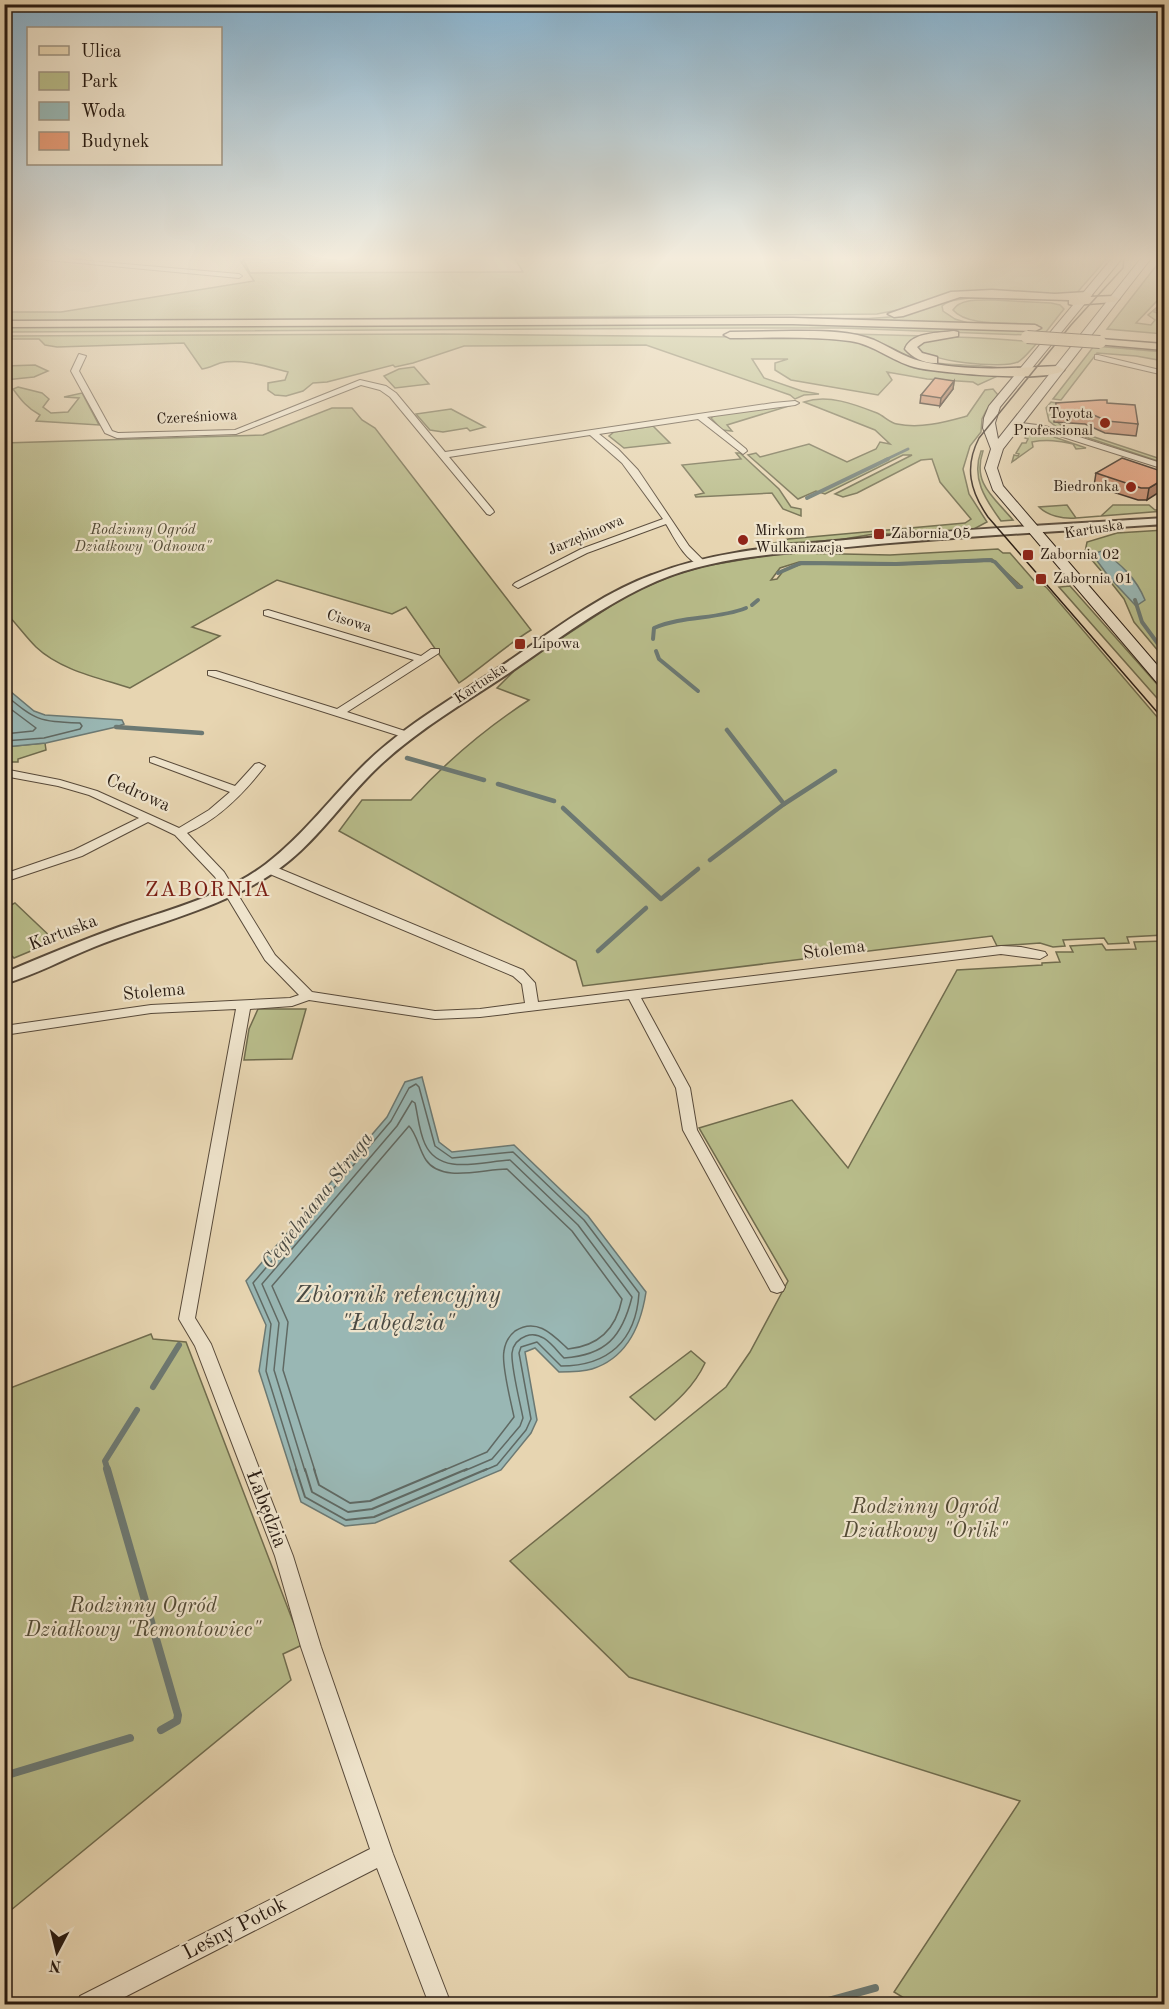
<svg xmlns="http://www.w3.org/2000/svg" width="1169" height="2009" font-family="'Old Standard TT',serif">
<rect width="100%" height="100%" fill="#e7d5b1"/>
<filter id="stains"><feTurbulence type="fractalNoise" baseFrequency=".00333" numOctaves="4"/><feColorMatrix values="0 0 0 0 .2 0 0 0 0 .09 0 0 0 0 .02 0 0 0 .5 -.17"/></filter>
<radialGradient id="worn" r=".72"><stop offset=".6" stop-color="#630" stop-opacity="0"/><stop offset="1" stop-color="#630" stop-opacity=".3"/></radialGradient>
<g fill="#b8bc8a" stroke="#706c4e" stroke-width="1.5" fill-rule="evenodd">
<polygon points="238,257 242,257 250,273 523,272 514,257 1108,257 1075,295 947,294 931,299 918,306 877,314 5,322 4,312 61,312 254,281"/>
<polygon points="1164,259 1164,299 1156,302 1136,323 1151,325 1155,320 1148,315 1163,302 1164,303 1154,312 1164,315 1164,334 1107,329 1156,266"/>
<path d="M965 295 1075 301C1049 300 959 290 942 306L943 311 955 319 968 323 805 318C839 318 875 321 908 314 928 310 944 298 965 295Z"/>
<path d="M993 300 1051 303 1060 305 1064 309C1054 321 1029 356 1018 362 1004 369 925 362 917 347 932 330 1001 340 1024 341L1028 335 841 328H749L5 332 4 327 732 322 1033 330 1037 325C1016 321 968 328 953 310 960 298 981 300 993 300Z"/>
<path d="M776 332 926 336 911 340 905 347C912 372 981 361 1002 369L934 365 906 358 877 342Z"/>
<path d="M443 334 827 338 857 341 901 361 1000 375 978 385 973 382 927 379 887 372 892 380 878 395 791 380 775 370V363L788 359H752L764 378 802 391 819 394 804 395 795 399 790 395 646 345 464 346 413 363 395 367 393 365 327 382 313 383 303 391 286 396 275 395 268 390V383L285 380 288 372C268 367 242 358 220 363 214 365 209 368 202 369L184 343 57 347 45 345 39 339H5L4 336Z"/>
<polygon points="1094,346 1164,352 1164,361 1136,356 1097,353 1061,400 1053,399"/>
<polygon points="35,365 48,371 34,377 5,380 5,366"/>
<polygon points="414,367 429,384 395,388 384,376 399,369"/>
<path d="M18 387 42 393 49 399 43 407 51 413 68 412 79 398 64 397 82 393 99 425 36 421 40 415C27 408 21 400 13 389Z"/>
<path d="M993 389 998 395 986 411 982 419 981 432 970 446 963 469 969 494 987 522 972 530 921 534H874L838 540 771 544 788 539 965 523 971 519 940 482 932 459 921 460 857 493 843 497 835 494 912 455H903L825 494 816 491 798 499 748 455 756 453 760 457 809 444 847 462 876 449 880 442 890 444 875 430 804 402C828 394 854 404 877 413 884 416 890 423 897 424 921 429 945 422 967 416L985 390Z"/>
<polygon points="1051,402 1062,404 1057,422 1064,427 1164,460 1164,463 1058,428 1049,421 1046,408"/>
<polygon points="792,405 727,425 732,431 722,430 711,418 715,415"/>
<path d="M332 408H352L362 420 375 428 531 630C505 646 484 666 459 683L406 607 392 614 277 580 192 627 220 636 130 688C99 678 60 670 36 647 25 636 16 623 5 612V609L8 606 4 604V443L263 435Z"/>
<polygon points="451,409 485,427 470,431 467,428 443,432 430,430 416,414"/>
<polygon points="653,426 670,443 624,448 609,436 614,432"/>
<path d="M1031 431H1037L1086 448 1076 449 1073 444C1059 441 1047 439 1032 442L1033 447 1012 462 1014 455 1018 456 1019 454 1016 453 1022 443H1026L1028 439 1025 438Z"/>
<path d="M981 451H983C972 484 994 497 1013 520L1001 521C985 499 971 478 981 451Z"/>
<polygon points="736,453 740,453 779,489 791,507 801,509 801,516 783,509 772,493 696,497 695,495 704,493 682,465 741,459"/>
<path d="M1067 505 1076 518 1101 516 1113 505H1149L1155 510 1164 509V511L1076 518C1063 519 1048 516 1039 507Z"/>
<polygon points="1164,530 1164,658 1134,622 1124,599 1109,580 1111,579 1108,579 1085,552 1087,542 1117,533"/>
<path d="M998 549 1003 553H1010L1037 584H1042L1047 588 1164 725V935L1127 937 1129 943 1108 944 1104 938 1063 940 1065 946 1053 947 1040 943 997 946 992 936 583 986 576 961 339 831 362 800H411C446 762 486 728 529 700L497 688 513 672 511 671 629 594 674 575 705 566 770 555 797 553 890 555ZM992 559 1022 587 1017 588 994 562 990 561 890 565 802 564 784 570 777 579 771 580 780 568 799 562 905 563Z"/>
<polygon points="1070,586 1164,692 1164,706 1059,587"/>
<polygon points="45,743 46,750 18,759 18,762 5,762 4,747"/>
<polygon points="15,903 55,941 14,958 5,949 5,908"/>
<polygon points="1164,941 1164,2004 914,2004 894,1992 1020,1801 629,1677 510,1561 726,1387 750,1352 788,1281 699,1128 792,1100 848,1168 957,970 1042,965 1042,963 1060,962 1056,952 1073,952 1070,946 1102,944 1106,950 1136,949 1134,942"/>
<polygon points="258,1009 306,1009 292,1059 244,1060 249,1029"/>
<polygon points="151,1334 153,1339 186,1342 302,1645 283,1654 291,1680 5,1915 5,1390"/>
<path d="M691 1351 705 1363C694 1387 675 1403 655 1420L630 1397Z"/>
</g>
<g fill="#99b7b4" stroke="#6c7973" stroke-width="1.5">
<path d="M1102 551C1121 564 1136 578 1145 600L1136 606 1109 577 1092 554Z"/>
<polygon points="4,686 34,711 45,715 122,720 124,724 116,727 46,743 5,747"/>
<path d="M422 1077 439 1142 452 1152 514 1145 588 1216 646 1292C641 1325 627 1358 592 1369 582 1372 569 1372 559 1372L535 1348 525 1352 537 1420 531 1433 501 1470 375 1523 345 1526 301 1502 259 1371 266 1325 246 1281 387 1117 405 1082Z"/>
</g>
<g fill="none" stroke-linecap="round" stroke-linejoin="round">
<g stroke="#606963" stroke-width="1.5">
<path d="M4 694C37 721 37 721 80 723L82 726 80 729 44 738 4 741"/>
<polyline points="4,704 36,728 33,731 4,734"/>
<path d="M297 1471 266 1371 271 1324 253 1283 391 1121 409 1088 416 1084 419 1087 435 1146 452 1158 513 1152 584 1220 639 1293C636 1341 608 1366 561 1366L537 1342 521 1347 519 1353 531 1419 526 1430 497 1465 483 1471"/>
<path d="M305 1471 274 1370 279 1323 262 1284 397 1126 412 1101 415 1103C418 1116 419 1131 425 1144 440 1177 483 1161 510 1160L578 1225 632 1297C622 1337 606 1355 564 1358 554 1348 543 1330 526 1336 518 1339 513 1344 512 1353 511 1367 520 1402 523 1418L520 1426 492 1459 464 1471"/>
<path d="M315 1471 283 1370 288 1322 272 1286 409 1126C417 1134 419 1150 426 1160 441 1183 483 1169 507 1169L572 1231 622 1299C616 1329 599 1346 568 1349 553 1335 537 1317 515 1331 509 1336 505 1343 504 1351 501 1364 511 1402 514 1417L487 1452 442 1471"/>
</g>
<g stroke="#606963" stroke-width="2">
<polyline points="296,1469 305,1497 346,1520 374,1517 487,1469"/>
<polyline points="305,1469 312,1492 348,1512 372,1509 467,1469"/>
<polyline points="314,1469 319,1485 350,1503 370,1501 446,1469"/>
</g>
<polyline stroke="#6c7973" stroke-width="3" points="885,460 908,449"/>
<g stroke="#6c7973" stroke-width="4">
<polyline points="807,498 888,459"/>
<polyline points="778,573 801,563 896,564 990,560 995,562 1018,587 1021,587"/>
<polyline points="1135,600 1142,622 1164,652"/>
<polyline points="752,605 758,600"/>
<path d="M653 639 654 628C684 615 716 620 746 608"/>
<polyline points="656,651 659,659 698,691"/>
</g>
<g stroke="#6c7973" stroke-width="4.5">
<polyline points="116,727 202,733"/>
<polyline points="727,730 784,804"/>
<polyline points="407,758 484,780"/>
<polyline points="498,784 554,801"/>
<polyline points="563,808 661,899 698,869"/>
<polyline points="710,860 784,804 835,771"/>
<polyline points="598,951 646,908"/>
</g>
<g stroke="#6c7973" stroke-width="6">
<polyline points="153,1387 179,1345"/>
<polyline points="108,1471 105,1461 137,1410"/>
</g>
<g stroke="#6c7973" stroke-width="8">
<polyline points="107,1469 178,1715 177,1721 161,1730"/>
<polyline points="4,1776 130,1738"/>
<polyline points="817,2004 875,1988"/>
</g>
<g stroke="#584a3a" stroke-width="2">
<g id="minor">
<polygon points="16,257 44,257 239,274 242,276 239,278"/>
<path d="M79 354 86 356 79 371 112 431 118 433 235 430 360 380 386 386 396 393 445 452 773 403 795 401 799 403 795 405 707 417 746 449 747 451 743 454 698 419 599 434 618 449 638 470 689 546 706 563 701 566C684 559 675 539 666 524L587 553 518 588 513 585 515 583 581 549 663 519 622 463 590 435 449 457 493 510 494 512 490 515 487 514 390 397 380 390 361 385 236 434 117 438 105 433 71 371Z"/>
<polygon points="1098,355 1164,371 1164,375 1095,359 1095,355"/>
<polygon points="1013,422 1045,426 1164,464 1164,469 1041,430 1013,426"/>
<polygon points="268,610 421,656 431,649 439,649 439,653 347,712 411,733 411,737 403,737 208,675 208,671 216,671 337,709 414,660 264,615 264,611"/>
<path d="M154 757 235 786 255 764 259 763 265 766C244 793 219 819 187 833L224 872 275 955 312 992 435 1011 480 1009 525 1003 522 984 513 976 265 872 263 869 265 866H273L523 970 535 983 538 1002 1001 946 1021 947 1045 952 1047 955 1040 959 1001 954 641 998 690 1088 697 1130 785 1287 783 1291 777 1293 771 1291 683 1130 676 1088 629 999 480 1017 435 1019 309 1000 292 1006 250 1009 195 1318 211 1344 293 1556 321 1647 393 1854 451 2004H429L377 1868 111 2004H77L80 1996 370 1849 301 1647 275 1556 195 1346 179 1319 236 1009 151 1013 4 1035V1026L151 1005 290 998 299 995 265 960 215 877 175 835 148 822 82 856 4 882V874L74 850 139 818 89 795 58 786 4 776V769L60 780 97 791 179 828 209 810 230 792 150 762V758Z"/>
</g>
</g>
<g stroke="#584a3a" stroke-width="4">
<path id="tertiary" d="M1164 518V524C1052 532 940 537 828 549 772 554 710 558 657 581 604 604 557 640 509 673 464 703 417 730 378 767 342 801 315 845 273 873 219 909 154 923 94 947 64 959 35 975 4 984V973C42 957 80 941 119 927 168 910 224 896 266 864 305 834 332 796 366 763 406 724 457 696 503 665 550 633 598 595 652 575 710 552 774 547 835 541 944 530 1054 525 1164 518Z"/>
</g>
<g stroke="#281b12" stroke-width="2">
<polygon id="secondary" points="1113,257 1123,257 1000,407 995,423 998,439 1142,257 1152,257 1003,449 997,468 1003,486 1164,673 1164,687 1159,685 993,490 985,468 991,449 983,428 984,418 989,406"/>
</g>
<g stroke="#281b12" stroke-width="3">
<g id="primary">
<polygon points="992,290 1055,294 1087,292 1092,295 1090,297 1114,296 1119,299 1114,302 1073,305 1069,304 1069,300 960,297 903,316 894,317 888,314 951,292"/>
<polygon points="793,318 1035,325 1041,328 1035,331 793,324 4,327 4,321"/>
<path d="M792 331C819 331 848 330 874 340 890 347 904 357 920 361 965 372 1013 368 1058 366L1064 370C1049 383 936 373 914 367 892 361 873 344 850 341 810 336 770 338 730 338L724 335 730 332Z"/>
<path d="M954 331 958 332V336L924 342 917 347 922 353 937 357V363C925 364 913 358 905 349 911 332 939 333 954 331Z"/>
<polygon points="1100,339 1164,344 1164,350 1096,344 1094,342"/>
</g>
</g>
<use href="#minor" fill="#efe4cc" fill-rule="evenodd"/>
<use href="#tertiary" fill="#efe4cc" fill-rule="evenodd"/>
<use href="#secondary" fill="#efe4cc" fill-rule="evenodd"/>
<use href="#primary" fill="#e7d5b1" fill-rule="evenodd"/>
<path stroke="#281b12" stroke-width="1.5" d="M1124 257 1123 268 1071 325 979 438C964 467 970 491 988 517L1164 720"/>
<g stroke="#281b12" stroke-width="14" stroke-linecap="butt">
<polyline id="primary-bridge" points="1027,337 1100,342"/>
</g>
<use href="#primary-bridge" stroke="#e7d5b1" stroke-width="12"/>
</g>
<g fill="#c48667" stroke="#281b12" stroke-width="1.5">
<polygon points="954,381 953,389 940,406 920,403 921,395"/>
<polygon points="1056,403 1138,424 1136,436 1105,433 1085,424 1054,422 1054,415"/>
<polygon points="1164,472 1147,500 1138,500 1094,486 1096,473"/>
</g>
<g fill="#a06d54" stroke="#281b12" stroke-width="1.5">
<polygon points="954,381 953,389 940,406 941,398"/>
<polygon points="1164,479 1164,489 1147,500 1149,488"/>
</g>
<g fill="#e49c78" stroke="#281b12" stroke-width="1.5">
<polygon points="935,378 954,381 941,398 921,395"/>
<polygon points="1100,400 1107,400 1107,403 1135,405 1138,424 1107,421 1087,412 1056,410 1056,403"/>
<polygon points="1122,458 1164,472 1164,479 1149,488 1141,488 1096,473"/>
</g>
<linearGradient id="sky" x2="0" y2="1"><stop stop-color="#88b5d3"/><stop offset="0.48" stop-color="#f4ecdc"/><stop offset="1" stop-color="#f4ecdc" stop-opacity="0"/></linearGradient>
<rect width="1169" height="538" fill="url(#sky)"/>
<g fill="#8f2418" stroke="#efe4cc" stroke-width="2">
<circle cx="1105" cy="423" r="6"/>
<circle cx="1131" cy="487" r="6"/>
<rect x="873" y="528" width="12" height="12" rx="3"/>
<circle cx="743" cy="540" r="6"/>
<rect x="1022" y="549" width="12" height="12" rx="3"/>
<rect x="1035" y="573" width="12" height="12" rx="3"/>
<rect x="514" y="638" width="12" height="12" rx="3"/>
</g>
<g text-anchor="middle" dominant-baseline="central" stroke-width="4.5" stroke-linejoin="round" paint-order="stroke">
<g font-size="15" fill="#281b12" stroke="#efe4cc" text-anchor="start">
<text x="1093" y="414" text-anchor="end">Toyota<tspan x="1093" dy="17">Professional</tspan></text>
<text x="1119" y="487" text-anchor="end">Biedronka</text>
<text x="755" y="531">Mirkom<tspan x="755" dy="17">Wulkanizacja</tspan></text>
<text x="891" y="534">Zabornia 05</text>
<text x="1040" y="555">Zabornia 02</text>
<text x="1053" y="579">Zabornia 01</text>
<text x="532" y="644">Lipowa</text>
</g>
<g font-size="15" fill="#281b12" stroke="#efe4cc">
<text transform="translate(197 418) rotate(-3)">Czereśniowa</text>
<text transform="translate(1094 530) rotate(-9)">Kartuska</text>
<text transform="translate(586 536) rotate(-23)">Jarzębinowa</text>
<text transform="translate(349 622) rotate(17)">Cisowa</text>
<text transform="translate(481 684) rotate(-34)">Kartuska</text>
</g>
<g font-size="15" font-style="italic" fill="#534b36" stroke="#efe4cc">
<text x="143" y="530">Rodzinny Ogród<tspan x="143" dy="17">Działkowy "Odnowa"</tspan></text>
</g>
<g font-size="18" fill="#281b12" stroke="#efe4cc">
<text transform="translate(138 793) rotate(24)">Cedrowa</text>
<text transform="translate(63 933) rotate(-21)">Kartuska</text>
<text transform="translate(834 950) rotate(-7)">Stolema</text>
<text transform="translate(154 992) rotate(-5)">Stolema</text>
</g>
<g font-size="20" font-style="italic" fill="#4a4a43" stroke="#efe4cc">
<text transform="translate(318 1201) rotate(-52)">Cegielniana Struga</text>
</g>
<g font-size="21" letter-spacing="1.5" fill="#7a1f14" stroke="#efe4cc">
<text x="208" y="890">ZABORNIA</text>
</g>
<g font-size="21" font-style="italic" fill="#534b36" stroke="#efe4cc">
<text x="925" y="1507">Rodzinny Ogród<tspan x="925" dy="24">Działkowy "Orlik"</tspan></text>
<text x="143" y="1606">Rodzinny Ogród<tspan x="143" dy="24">Działkowy "Remontowiec"</tspan></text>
</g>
<g font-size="21" fill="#281b12" stroke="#efe4cc">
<text transform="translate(266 1509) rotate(69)">Łabędzia</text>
<text transform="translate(235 1929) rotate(-27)">Leśny Potok</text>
</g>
<g font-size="24" font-style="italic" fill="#4a4a43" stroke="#efe4cc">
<text x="398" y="1296">Zbiornik retencyjny<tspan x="398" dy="28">"Łabędzia"</tspan></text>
</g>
</g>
<rect width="1169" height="2009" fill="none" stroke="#e7d5b1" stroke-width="24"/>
<rect x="6" y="6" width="1157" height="1997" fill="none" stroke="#281b12" stroke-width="3"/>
<rect x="12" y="12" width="1145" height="1985" fill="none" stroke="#281b12" stroke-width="1.5"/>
<rect x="27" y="27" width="195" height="138" fill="#efe4cc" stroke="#9f9482" stroke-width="1.5"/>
<rect x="39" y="46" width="30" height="9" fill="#e7d5b1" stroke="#9f9482" stroke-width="1.5"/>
<text x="81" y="57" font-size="18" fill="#281b12">Ulica</text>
<rect x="39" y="72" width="30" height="18" fill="#b8bc8a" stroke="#9f9482" stroke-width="1.5"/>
<text x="81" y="87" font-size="18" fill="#281b12">Park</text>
<rect x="39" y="102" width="30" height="18" fill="#99b7b4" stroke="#9f9482" stroke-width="1.5"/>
<text x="81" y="117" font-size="18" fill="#281b12">Woda</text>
<rect x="39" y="132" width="30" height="18" fill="#e49c78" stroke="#9f9482" stroke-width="1.5"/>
<text x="81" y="147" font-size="18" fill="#281b12">Budynek</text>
<g transform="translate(57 1952) rotate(187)" stroke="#efe4cc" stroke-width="4.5" paint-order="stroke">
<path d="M0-4.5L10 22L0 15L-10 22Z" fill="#281b12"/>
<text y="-9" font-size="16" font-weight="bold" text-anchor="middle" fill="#281b12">N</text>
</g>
<rect width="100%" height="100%" filter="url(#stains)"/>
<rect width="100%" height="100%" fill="url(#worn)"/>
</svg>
